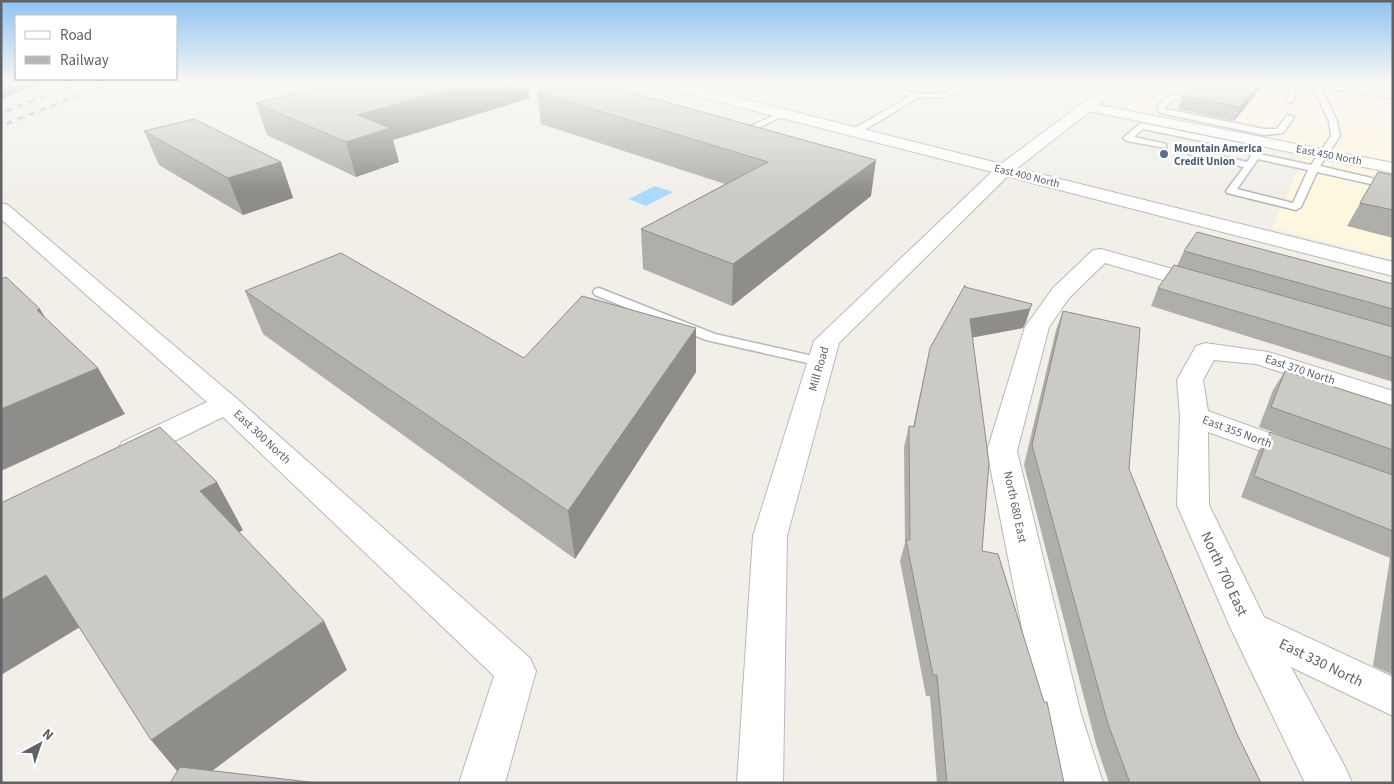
<svg xmlns="http://www.w3.org/2000/svg" width="1394" height="784" font-family="'Source Sans 3',sans-serif">
<rect width="100%" height="100%" fill="#f1efe8"/>
<polygon fill="#fef7e0" points="1150,83 1393,83 1393,259 1272,228 1309,146 1140,113 1128,108 1126,104"/>
<polygon fill="#aadaff" points="655,186 673,192 646,206 629,199"/>
<g fill="none" stroke-linecap="round" stroke-linejoin="round">
<g stroke="#b5b8bc" stroke-width="3">
<g id="service">
<path d="M887 83C895 83 898 87 905 90 923 97 940 95 957 87V83H965L963 90 943 97 917 98 858 134H852V130L910 96 888 87Z"/>
<polygon points="1186,83 1194,83 1195,84 1191,86"/>
<polygon points="1277,83 1288,83 1297,86 1293,103 1286,101 1290,89"/>
<path d="M1311 83H1319L1337 121 1340 136 1320 166 1393 183V189L1317 172 1301 207 1296 210 1227 193 1226 191 1244 167 1188 154 1186 152 1191 149 1247 162 1251 156 1246 150 1143 129 1134 137 1166 144V148L1127 141 1123 138 1141 123 1249 145 1259 154 1311 165 1331 136 1329 121ZM1258 159 1308 170 1293 203 1237 189Z"/>
<polygon points="1380,83 1393,83 1393,87 1381,85"/>
<polygon points="1178,94 1181,94 1181,98 1174,100 1165,107 1166,109 1264,129 1277,129 1287,115 1294,117 1283,133 1264,135 1160,113 1157,107 1158,105 1168,96"/>
<polygon points="781,112 788,114 740,136 733,134"/>
<polygon points="599,288 715,334 826,359 828,362 826,365 821,366 706,340 595,295 593,292 595,289"/>
</g>
</g>
<g stroke="#b5b8bc" stroke-width="2">
<g id="minor">
<polygon points="655,83 679,83 1010,166 1013,170 1010,174 1004,175 657,86"/>
<polygon points="1316,83 1348,83 1393,91 1393,99 1323,87"/>
<polygon points="1089,103 1393,163 1393,173 1084,110 1082,107 1084,104"/>
<polygon points="1,203 8,205 236,398 530,658 536,671 505,783 459,783 494,676 223,417 144,456 133,459 122,456 118,449 122,442 207,402 1,219"/>
<polygon points="1101,249 1212,280 1215,285 1212,290 1204,292 1105,263 1069,298 1049,327 1017,451 1081,714 1103,783 1057,783 1039,714 987,451 1025,327 1053,288 1093,250"/>
<polygon points="1205,343 1268,352 1393,391 1393,409 1256,364 1214,360 1203,380 1208,411 1311,448 1315,455 1311,462 1300,465 1208,432 1209,505 1264,617 1393,677 1393,716 1291,667 1345,767 1352,783 1305,783 1231,629 1177,505 1180,416 1177,380 1196,346"/>
</g>
</g>
<g stroke="#b5b8bc" stroke-width="2">
<polygon id="tertiary" points="1004,165 1393,262 1393,276 998,174 995,170 998,166"/>
</g>
<g stroke="#b6babf" stroke-width="2">
<polygon id="secondary" points="1110,83 1126,83 1010,174 839,343 787,536 783,783 737,783 753,536 814,341 998,166"/>
</g>
<use href="#service" fill="#fff" fill-rule="evenodd"/>
<use href="#minor" fill="#fff" fill-rule="evenodd"/>
<use href="#tertiary" fill="#fff" fill-rule="evenodd"/>
<use href="#secondary" fill="#fff" fill-rule="evenodd"/>
<g stroke="#b6b7b8" stroke-width="3">
<g id="rail">
<polyline points="1,113 80,83"/>
<polyline points="1,126 110,83"/>
</g>
</g>
<use href="#rail" stroke="#fff" stroke-width="2" stroke-dasharray="6" stroke-linecap="butt"/>
</g>
<g fill="#afaea9">
<polygon points="322,83 528,83 530,98 393,140 399,162 356,177 267,135 256,103 328,86"/>
<polygon points="566,83 871,196 732,306 643,269 641,229 725,184 541,124 537,92"/>
<polygon points="1197,83 1265,83 1234,121 1178,109 1183,96"/>
<polygon points="144,131 281,162 293,198 243,215 159,165"/>
<polygon points="1378,172 1393,175 1393,238 1347,226"/>
<polygon points="1184,251 1393,284 1393,382 1151,306 1158,288 1177,266"/>
<polygon points="965,287 1026,322 1023,328 972,337 982,551 1064,783 937,783 930,696 926,696 900,561 905,543 904,447 909,426 913,427 930,348"/>
<polygon points="245,291 524,358 696,372 575,559 263,334"/>
<polygon points="1063,311 1129,469 1236,732 1261,783 1109,783 1096,744 1024,465 1056,330"/>
<polygon points="1285,371 1393,406 1393,675 1373,666 1390,558 1241,497 1258,452 1270,432 1302,443 1259,427 1273,390"/>
</g>
<g fill="#8f8d8a">
<polygon points="1,83 42,83 1,99"/>
<polygon points="473,83 528,83 530,98 393,140 399,162 356,177 346,142 357,115"/>
<polygon points="1260,83 1265,83 1234,121 1240,107"/>
<polygon points="876,160 871,196 732,306 733,264"/>
<polygon points="281,162 293,198 243,215 228,178"/>
<polygon points="1032,304 1026,322 1023,328 965,339 970,319"/>
<polygon points="40,309 66,353 37,310"/>
<polygon points="696,328 696,372 575,559 568,511"/>
<polygon points="98,368 125,414 1,471 1,409"/>
<polygon points="217,482 243,530 227,540 200,491"/>
<polygon points="46,575 85,624 1,675 1,600"/>
<polygon points="324,621 347,670 196,783 187,783 151,740"/>
</g>
<g fill="#cccac5" stroke="#8f8d8a">
<polygon points="338,83 473,83 357,115 390,128 346,142 256,103"/>
<polygon points="566,83 597,83 876,160 733,264 641,229 768,162 537,92"/>
<polygon points="1197,83 1260,83 1240,107 1183,96"/>
<polygon points="194,119 281,162 228,178 144,131"/>
<polygon points="1378,172 1393,175 1393,210 1360,203"/>
<polygon points="1197,232 1393,284 1393,309 1184,251"/>
<polygon points="341,253 524,358 582,296 696,328 568,511 245,291"/>
<polygon points="1174,265 1393,327 1393,358 1158,288"/>
<polygon points="6,277 40,309 37,310 98,368 1,409 1,279"/>
<polygon points="965,285 965,287 1032,304 1029,309 970,319 989,463 982,551 998,554 1044,702 1047,702 1064,783 947,783 937,675 933,675 906,540 910,540 909,426 914,427 930,348"/>
<polygon points="1063,311 1140,328 1129,469 1236,732 1261,783 1130,783 1108,724 1032,445"/>
<polygon points="1285,371 1393,406 1393,450 1271,407"/>
<polygon points="160,427 217,482 200,491 324,621 151,740 46,575 1,600 1,503"/>
<polygon points="1270,432 1393,475 1393,531 1254,476"/>
<polygon points="180,767 318,783 170,783"/>
</g>
<linearGradient id="sky" x2="0" y2="1"><stop stop-color="#8fc3f1"/><stop offset="0.43" stop-color="#f9f8f5"/><stop offset="1" stop-color="#f9f8f5" stop-opacity="0"/></linearGradient>
<rect width="1394" height="193" fill="url(#sky)"/>
<circle fill="#5c6f8a" stroke="#fff" stroke-width="2" cx="1164" cy="154" r="5"/>
<g text-anchor="middle" dominant-baseline="central" stroke-width="5" stroke-linejoin="round" paint-order="stroke">
<g font-size="11" font-weight="bold" fill="#4e5e75" stroke="#fff" text-anchor="start">
<text x="1174" y="148">Mountain America<tspan x="1174" dy="13">Credit Union</tspan></text>
</g>
<g font-size="11" fill="#5f6368" stroke="#fff">
<text transform="translate(1329 155) rotate(11)">East 450 North</text>
<text transform="translate(1027 176) rotate(14)">East 400 North</text>
</g>
<g font-size="12" fill="#5f6368" stroke="#fff">
<text transform="translate(819 369) rotate(-74)">Mill Road</text>
<text transform="translate(1300 370) rotate(18)">East 370 North</text>
<text transform="translate(1237 432) rotate(20)">East 355 North</text>
<text transform="translate(262 437) rotate(43)">East 300 North</text>
<text transform="translate(1015 507) rotate(78)">North 680 East</text>
</g>
<g font-size="15" fill="#5f6368" stroke="#fff">
<text transform="translate(1224 574) rotate(65)">North 700 East</text>
<text transform="translate(1321 663) rotate(26)">East 330 North</text>
</g>
</g>
<rect width="1394" height="784" fill="none" stroke="#5f6368" stroke-width="5"/>
<rect x="15" y="15" width="162" height="65" fill="#ffffff" stroke="#bfc1c3"/>
<rect x="25" y="31" width="25" height="8" fill="#ffffff" stroke="#bfc1c3"/>
<text x="60" y="40" font-size="15" fill="#5f6368">Road</text>
<rect x="25" y="56" width="25" height="8" fill="#b6b7b8" stroke="#bfc1c3"/>
<text x="60" y="65" font-size="15" fill="#5f6368">Railway</text>
<g transform="translate(40 744) rotate(40)" stroke="#ffffff" stroke-width="4" paint-order="stroke">
<path d="M0-4L9 19L0 12L-9 19Z" fill="#5f6368"/>
<text y="-8" font-size="14" font-weight="bold" text-anchor="middle" fill="#5f6368">N</text>
</g>
</svg>
